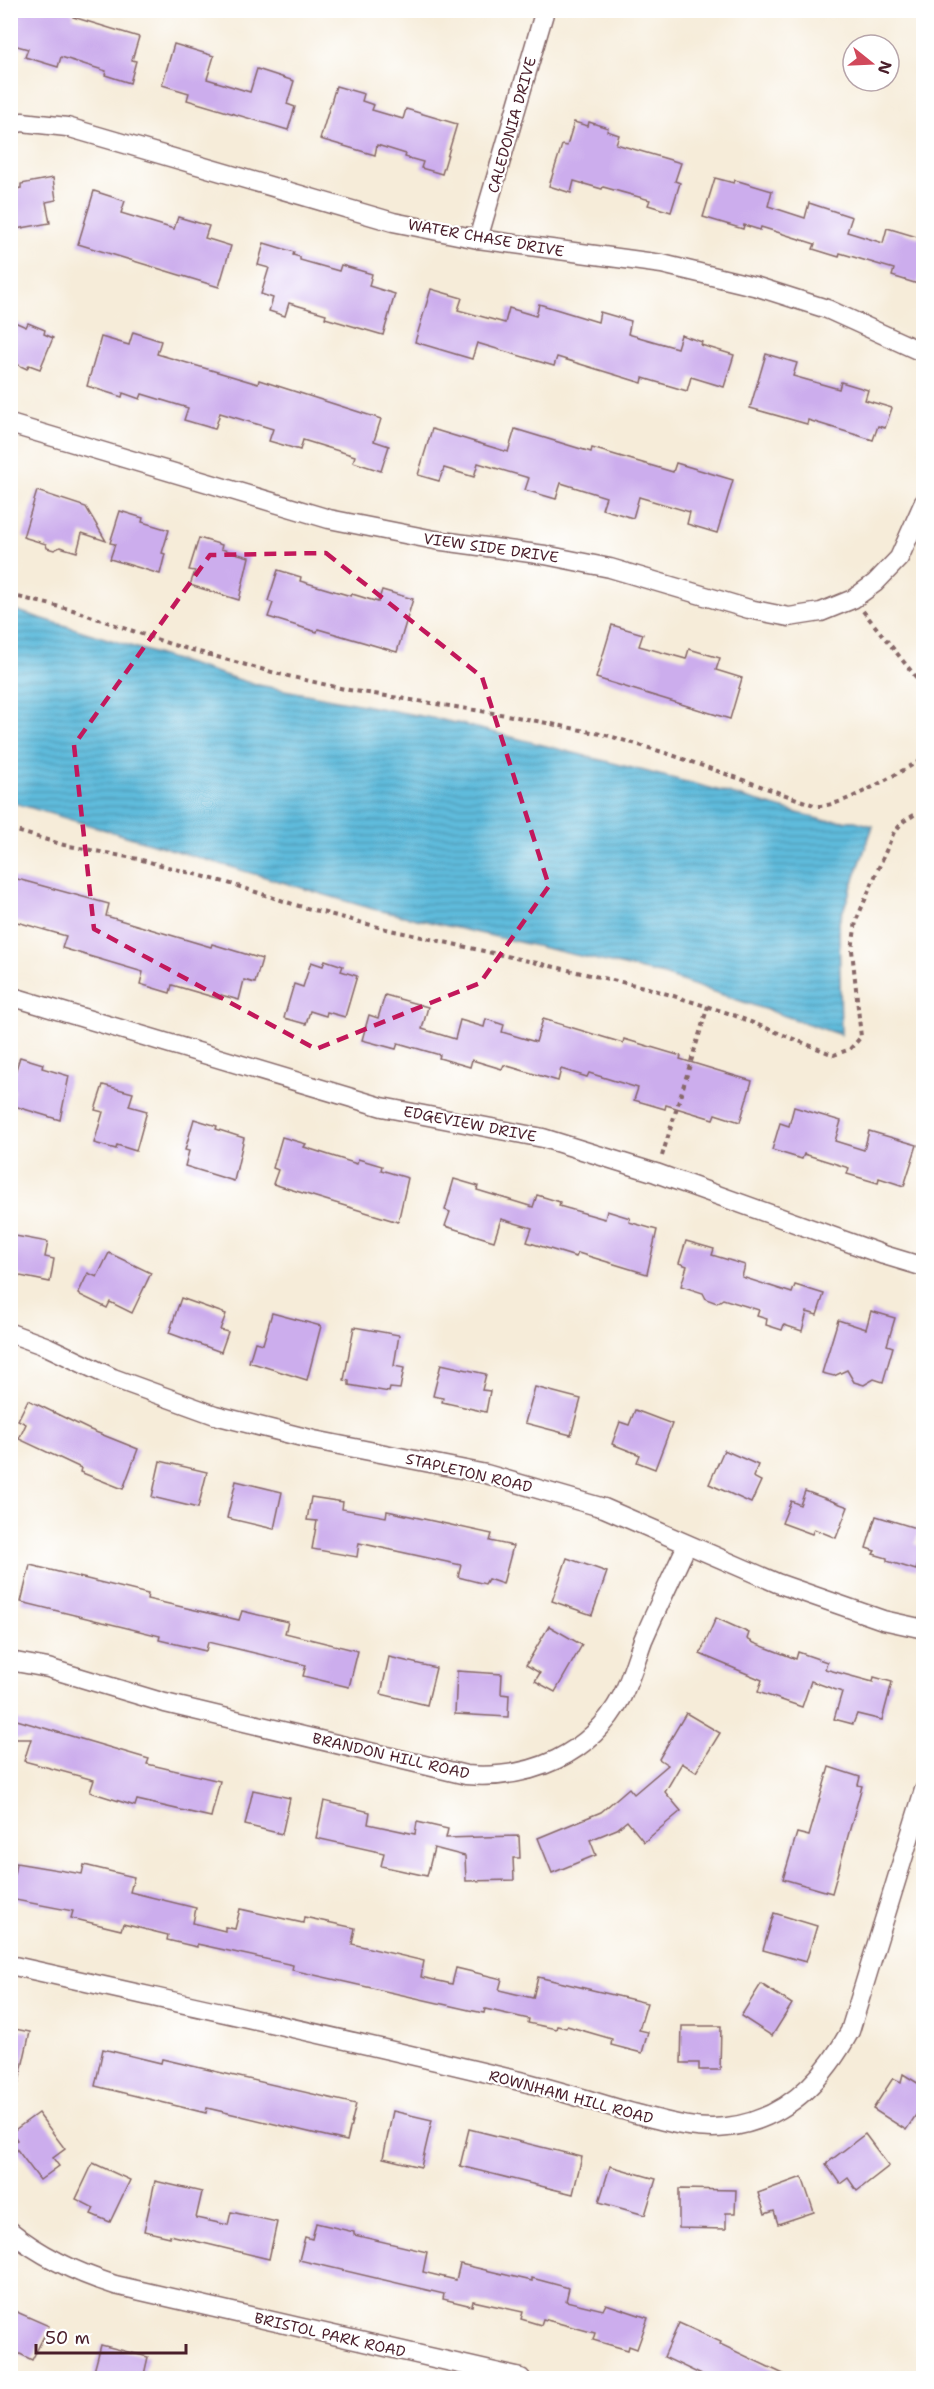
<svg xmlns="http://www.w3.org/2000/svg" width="934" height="2389" font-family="'Shantell Sans',sans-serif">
<defs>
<pattern id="water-rules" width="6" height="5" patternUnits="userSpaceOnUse" patternTransform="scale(1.5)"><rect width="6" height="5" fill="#5ebbdc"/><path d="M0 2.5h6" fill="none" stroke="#5097b3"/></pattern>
</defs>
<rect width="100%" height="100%" fill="#fff"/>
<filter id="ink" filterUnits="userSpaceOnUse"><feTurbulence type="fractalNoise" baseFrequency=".0167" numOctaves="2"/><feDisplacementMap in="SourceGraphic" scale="12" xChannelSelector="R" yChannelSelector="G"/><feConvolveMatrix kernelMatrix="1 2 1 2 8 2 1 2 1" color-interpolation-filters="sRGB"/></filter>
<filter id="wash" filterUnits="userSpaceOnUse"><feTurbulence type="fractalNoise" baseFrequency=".008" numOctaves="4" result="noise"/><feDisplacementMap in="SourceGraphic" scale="24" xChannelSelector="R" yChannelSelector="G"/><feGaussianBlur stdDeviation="1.35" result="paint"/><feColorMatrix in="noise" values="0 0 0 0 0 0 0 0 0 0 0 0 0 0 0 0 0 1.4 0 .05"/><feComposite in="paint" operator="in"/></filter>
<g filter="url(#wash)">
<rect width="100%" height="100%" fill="#f6ecd9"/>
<polygon fill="url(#water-rules)" stroke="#546d84" stroke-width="1.5" points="11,609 253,684 457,723 710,788 822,820 855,821 873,826 839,922 841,1035 664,975 373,909 11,802"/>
<g id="blocks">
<g fill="#ccaded">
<polygon points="10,10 63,10 74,14 73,17 139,37 132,60 136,61 130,83 105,75 106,71 61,57 58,67 25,57 28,49 10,44"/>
<polygon points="174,44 214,56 207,79 250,92 257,69 294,81 287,104 295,107 288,130 187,100 189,93 162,85"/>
<polygon points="336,86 364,94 362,101 374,105 372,110 403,119 406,109 457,124 442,174 421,168 423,162 405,157 406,154 377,145 375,155 320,139"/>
<polygon points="574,122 588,126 589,122 608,128 607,131 619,135 616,144 681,163 675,181 680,183 671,212 648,205 650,200 603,187 602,189 574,181 571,193 549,186 562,145 567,146"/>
<polygon points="53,178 56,200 46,202 50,223 10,230 10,190 21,188 21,184"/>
<polygon points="715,178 734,183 735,180 772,191 768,206 805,218 809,203 852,217 847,232 883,243 887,228 924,239 924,266 918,284 892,276 894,269 840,253 839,257 813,249 815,244 761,227 760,230 744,225 743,229 703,217"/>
<polygon points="94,191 125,201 121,213 174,229 178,217 209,226 205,238 231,246 219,287 78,244"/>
<polygon points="264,243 294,252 293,255 300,257 300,260 339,271 341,265 372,274 369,286 395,294 383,335 325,318 326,314 289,303 285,316 269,311 273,298 261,294 269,268 258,265"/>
<polygon points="431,289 462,298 458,310 505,323 509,308 536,316 539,304 598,322 600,312 631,321 628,334 677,348 681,335 702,342 701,345 734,355 724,387 691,377 687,391 643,378 642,383 557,357 554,366 477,343 472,359 415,342"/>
<polygon points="10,320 26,327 28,323 45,330 44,334 53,338 40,369 29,365 27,369 10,361"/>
<polygon points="133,332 161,341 157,354 258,384 259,380 381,419 374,441 389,446 381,471 353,462 355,456 303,440 300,450 269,441 273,429 220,413 215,429 184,420 188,408 142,394 140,399 123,393 122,397 87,386 101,337 129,345"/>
<polygon points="766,354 797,363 793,376 839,389 841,382 868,390 865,400 892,408 885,428 878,426 873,440 808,420 807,424 750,408"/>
<polygon points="432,429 508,452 515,429 591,452 592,448 673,472 676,463 733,480 717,533 687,524 690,512 639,497 633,518 602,509 606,497 561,483 556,499 525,490 529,478 478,463 474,477 444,468 439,481 418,475"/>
<polygon points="37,491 86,507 106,541 82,533 77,552 60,547 54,550 47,548 46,544 23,537"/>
<polygon points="120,511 143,518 142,522 169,530 162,553 165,554 160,574 110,559 115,544 110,543"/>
<polygon points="199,538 222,545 221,549 249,557 239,600 190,585 195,571 189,570"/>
<polygon points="278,570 301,577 300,581 351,596 352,594 378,602 382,590 413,599 397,652 318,629 317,632 268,617 273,603 268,601"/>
<polygon points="612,625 643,634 639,646 686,659 689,649 720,658 716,670 742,678 730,719 596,678"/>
<polygon points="10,877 109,904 106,916 211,947 212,944 262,959 255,983 244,980 239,1000 221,995 220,999 172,985 170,993 140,984 143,972 62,948 66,936 10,920"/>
<polygon points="325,960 343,966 341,971 357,976 345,1017 327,1012 326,1016 310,1011 306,1024 284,1018 294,984 303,987 311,962 323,966"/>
<polygon points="385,995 428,1007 422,1029 455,1039 460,1020 484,1027 486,1019 504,1025 502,1032 536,1042 543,1019 623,1043 624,1039 681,1056 680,1059 752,1081 740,1122 715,1114 713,1119 666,1105 665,1109 634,1100 638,1088 589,1073 587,1077 561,1069 558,1081 504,1065 502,1069 472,1060 470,1067 439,1058 440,1055 398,1043 396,1049 362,1040 369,1015 378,1018"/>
<polygon points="20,1057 43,1064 42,1068 69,1076 60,1120 11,1105 15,1090 10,1088"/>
<polygon points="103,1085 133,1093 129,1106 147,1111 136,1151 117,1145 116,1149 94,1143 103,1112 95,1110"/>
<polygon points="794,1107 841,1121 835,1141 864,1150 869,1131 917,1145 904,1186 879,1178 878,1183 847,1174 849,1168 804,1154 802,1159 772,1150 780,1123 789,1126"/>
<polygon points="194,1119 217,1126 216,1129 244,1138 234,1181 185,1166 189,1151 185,1150"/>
<polygon points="282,1137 306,1144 304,1147 357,1164 358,1159 382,1166 381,1170 408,1178 398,1222 273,1184 278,1170 273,1168"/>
<polygon points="454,1179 478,1186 477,1190 533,1207 537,1195 560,1202 559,1206 605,1219 607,1211 630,1218 629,1222 657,1230 647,1274 578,1253 576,1257 527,1242 532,1228 501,1219 494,1241 445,1226 450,1212 445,1210"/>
<polygon points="10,1235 48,1242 45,1257 54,1259 50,1282 10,1274"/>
<polygon points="686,1241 714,1249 712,1255 745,1265 742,1277 792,1293 795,1285 824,1294 817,1315 807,1312 802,1331 784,1325 782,1330 766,1325 767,1319 757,1316 759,1310 723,1299 717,1303 706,1299 703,1293 681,1286 687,1266 679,1263"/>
<polygon points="109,1253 151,1273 132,1313 110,1302 107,1308 78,1294 88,1273 97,1277"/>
<polygon points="181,1298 226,1314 220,1330 228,1332 221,1352 169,1333"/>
<polygon points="871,1311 895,1318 887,1345 893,1347 883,1382 874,1379 864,1385 854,1382 847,1370 834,1376 822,1373 838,1320 866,1329"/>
<polygon points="272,1313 321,1326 307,1380 249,1362 255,1342 263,1344"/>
<polygon points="354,1327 399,1335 394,1366 404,1368 400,1389 390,1388 389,1392 349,1385 349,1381 344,1380"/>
<polygon points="441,1364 486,1374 482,1390 490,1391 486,1412 442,1402 443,1398 433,1396"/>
<polygon points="535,1387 581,1399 571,1435 525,1423"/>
<polygon points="28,1400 88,1429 138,1449 123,1489 80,1472 81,1468 19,1439 26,1424 18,1420"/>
<polygon points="635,1410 672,1424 655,1469 637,1462 640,1455 612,1444 620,1422 629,1425"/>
<polygon points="724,1450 758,1465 753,1477 761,1481 751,1503 709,1484"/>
<polygon points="160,1461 207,1472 198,1508 152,1497"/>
<polygon points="236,1481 282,1492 274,1529 227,1518"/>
<polygon points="805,1491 848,1507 836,1538 814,1529 812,1534 782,1523 791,1501 800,1505"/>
<polygon points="311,1497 343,1502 342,1509 386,1517 387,1511 492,1534 490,1541 513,1546 503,1584 488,1579 485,1584 458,1577 461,1565 359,1543 357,1557 312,1549 317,1521 307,1520"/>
<polygon points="876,1516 919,1529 915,1544 923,1547 916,1570 887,1561 887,1558 873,1554 875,1551 866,1548"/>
<polygon points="567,1558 607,1572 592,1615 552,1601"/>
<polygon points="30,1565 148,1594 147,1599 239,1620 242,1611 288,1622 285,1633 358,1651 349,1687 303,1676 306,1665 208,1642 206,1651 159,1640 160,1636 21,1602"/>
<polygon points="716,1618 749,1633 747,1639 754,1643 796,1659 798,1652 827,1662 825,1669 873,1682 874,1677 892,1682 882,1720 857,1714 853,1724 834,1719 842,1692 811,1681 802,1707 758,1692 762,1680 700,1654"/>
<polygon points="549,1626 582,1645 555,1692 535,1681 540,1673 526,1665"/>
<polygon points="389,1657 436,1668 427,1705 381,1694"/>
<polygon points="457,1671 502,1674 501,1694 509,1695 508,1717 455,1714"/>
<polygon points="686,1713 720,1733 696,1772 682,1763 665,1792 681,1811 644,1842 627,1821 617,1829 590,1840 596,1855 552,1873 538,1838 601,1812 629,1788 634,1794 668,1765 659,1759"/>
<polygon points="10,1718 149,1759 147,1764 220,1781 211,1817 137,1800 135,1806 90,1792 94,1780 24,1761 31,1739 10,1739"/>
<polygon points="829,1767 860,1777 858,1785 862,1786 832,1893 783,1879 797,1833 809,1836"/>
<polygon points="253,1790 290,1798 282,1834 245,1825"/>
<polygon points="324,1801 370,1812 368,1824 415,1834 417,1822 448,1829 446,1838 519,1836 520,1858 513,1858 514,1880 466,1881 465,1856 434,1848 427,1876 381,1866 384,1853 316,1838"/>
<polygon points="16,1863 82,1874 84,1865 134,1877 130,1892 196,1908 193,1923 225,1931 225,1927 235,1929 240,1909 303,1923 304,1917 355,1928 352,1944 424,1961 421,1977 452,1984 456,1968 502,1979 499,1990 533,1998 538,1977 647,2003 639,2030 648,2032 642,2053 611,2045 612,2039 567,2026 566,2028 557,2026 556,2029 528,2023 529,2019 485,2009 484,2013 469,2010 292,1970 293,1965 197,1944 197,1947 167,1940 168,1935 123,1924 121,1930 71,1918 73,1911 10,1899"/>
<polygon points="774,1913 817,1926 806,1962 763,1950"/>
<polygon points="761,1984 792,2004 772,2036 741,2016"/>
<polygon points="682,2026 721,2026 720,2070 699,2070 699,2063 681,2063"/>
<polygon points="10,2028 30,2032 17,2090 10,2089"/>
<polygon points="103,2049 161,2063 162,2059 356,2104 347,2141 207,2108 206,2113 95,2086"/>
<polygon points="903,2074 924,2087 924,2103 906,2130 873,2109 893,2078 901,2082"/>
<polygon points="393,2111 432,2120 421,2167 383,2158"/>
<polygon points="38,2113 65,2149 53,2158 59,2166 40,2180 12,2143 17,2140 12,2132"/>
<polygon points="469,2129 582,2157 573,2194 460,2166"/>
<polygon points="865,2134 889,2166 857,2191 848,2178 840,2184 826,2164"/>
<polygon points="93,2163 130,2180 110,2222 91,2214 94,2208 76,2199"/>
<polygon points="610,2166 656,2179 645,2215 599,2202"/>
<polygon points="802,2177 814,2212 778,2224 774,2211 765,2214 758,2193"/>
<polygon points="155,2181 202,2192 196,2218 228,2225 231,2212 277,2222 269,2259 170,2235 170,2237 144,2231"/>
<polygon points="679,2189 736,2190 735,2213 726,2213 726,2229 679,2228"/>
<polygon points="316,2223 354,2232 354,2235 427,2252 423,2272 456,2280 460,2264 532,2281 532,2278 569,2288 566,2301 603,2310 606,2304 648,2318 637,2349 629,2346 628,2350 593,2340 595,2333 543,2319 541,2325 521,2319 523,2312 473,2301 472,2306 443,2299 444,2294 299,2260 305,2237 312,2239"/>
<polygon points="10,2309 49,2326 32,2360 10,2349"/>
<polygon points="679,2323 721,2342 720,2344 794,2379 710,2379 664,2357"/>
<polygon points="101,2345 148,2357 143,2379 92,2379"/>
</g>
</g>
</g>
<g filter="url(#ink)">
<use href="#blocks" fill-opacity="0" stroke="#866768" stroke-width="1.5"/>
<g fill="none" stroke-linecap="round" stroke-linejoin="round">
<g stroke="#866768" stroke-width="21">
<g id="street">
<polyline points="10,125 22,122 67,127 393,222 478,239 662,264 758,287 827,309 924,353"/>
<polyline points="478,239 545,10"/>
<polyline points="10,424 329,519 435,540 545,555 610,568 749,609 789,617 821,612 853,599 875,583 899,558 924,502"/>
<polyline points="10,996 382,1107 543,1138 656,1173 884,1255 924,1267"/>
<polyline points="10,1333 48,1347 113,1378 215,1415 314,1440 486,1474 604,1508 777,1583 883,1620 924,1629"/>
<path d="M10 1661 48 1668 165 1703 466 1775C530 1780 591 1755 622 1696 631 1678 636 1659 643 1640 657 1608 672 1577 687 1545"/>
<path d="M10 1965C183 2004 357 2041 528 2083 564 2092 598 2103 633 2113 664 2121 695 2131 727 2127 785 2120 823 2081 850 2031L924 1790"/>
<path d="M10 2231C42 2257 77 2273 115 2285L521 2378"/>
</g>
</g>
<g stroke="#866768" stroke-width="4" stroke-dasharray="4.5 4.5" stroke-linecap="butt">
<path d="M10 595 73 610 170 644 279 674 349 690 512 716 606 735 669 754 817 806C848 806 895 773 924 759"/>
<polyline points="863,611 924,687"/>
<polyline points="919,761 924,768"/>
<polyline points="10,829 64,845 138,859 228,883 299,906 386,929 648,988 728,1013 834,1055 850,1049 861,1037 852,950 856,921 894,832 904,821 924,809"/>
<polyline points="662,1156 708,1006"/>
</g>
<use href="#street" stroke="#fff" stroke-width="18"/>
</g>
</g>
<path fill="none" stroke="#c2185b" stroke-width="4.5" stroke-dasharray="12 8" stroke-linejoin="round" d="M326 553 482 677 549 886 480 983 316 1049 94 929 74 745 210 555Z"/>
<g text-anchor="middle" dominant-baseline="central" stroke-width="4.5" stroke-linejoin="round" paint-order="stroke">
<g font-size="15" fill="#4a1f2b" stroke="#fff">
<text transform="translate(512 125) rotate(-74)">CALEDONIA DRIVE</text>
<text transform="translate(486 238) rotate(10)">WATER CHASE DRIVE</text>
<text transform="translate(491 548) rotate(8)">VIEW SIDE DRIVE</text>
<text transform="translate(470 1124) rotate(11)">EDGEVIEW DRIVE</text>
<text transform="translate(469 1473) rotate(13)">STAPLETON ROAD</text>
<text transform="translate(391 1756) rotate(13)">BRANDON HILL ROAD</text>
<text transform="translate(571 2097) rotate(15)">ROWNHAM HILL ROAD</text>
<text transform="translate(330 2335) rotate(13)">BRISTOL PARK ROAD</text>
</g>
</g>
<rect width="934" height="2389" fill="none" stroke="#fff" stroke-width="36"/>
<g transform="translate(871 63) rotate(108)"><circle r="28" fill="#ffffff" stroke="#b7a5aa" stroke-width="1.5"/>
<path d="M0-4.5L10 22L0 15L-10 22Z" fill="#d1495b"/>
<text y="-9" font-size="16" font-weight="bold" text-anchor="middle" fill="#4a1f2b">N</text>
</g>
<path d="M36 2344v9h150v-9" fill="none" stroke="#4a1f2b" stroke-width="3"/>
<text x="45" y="2344" font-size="18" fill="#4a1f2b" stroke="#ffffff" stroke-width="4.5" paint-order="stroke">50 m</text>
</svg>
